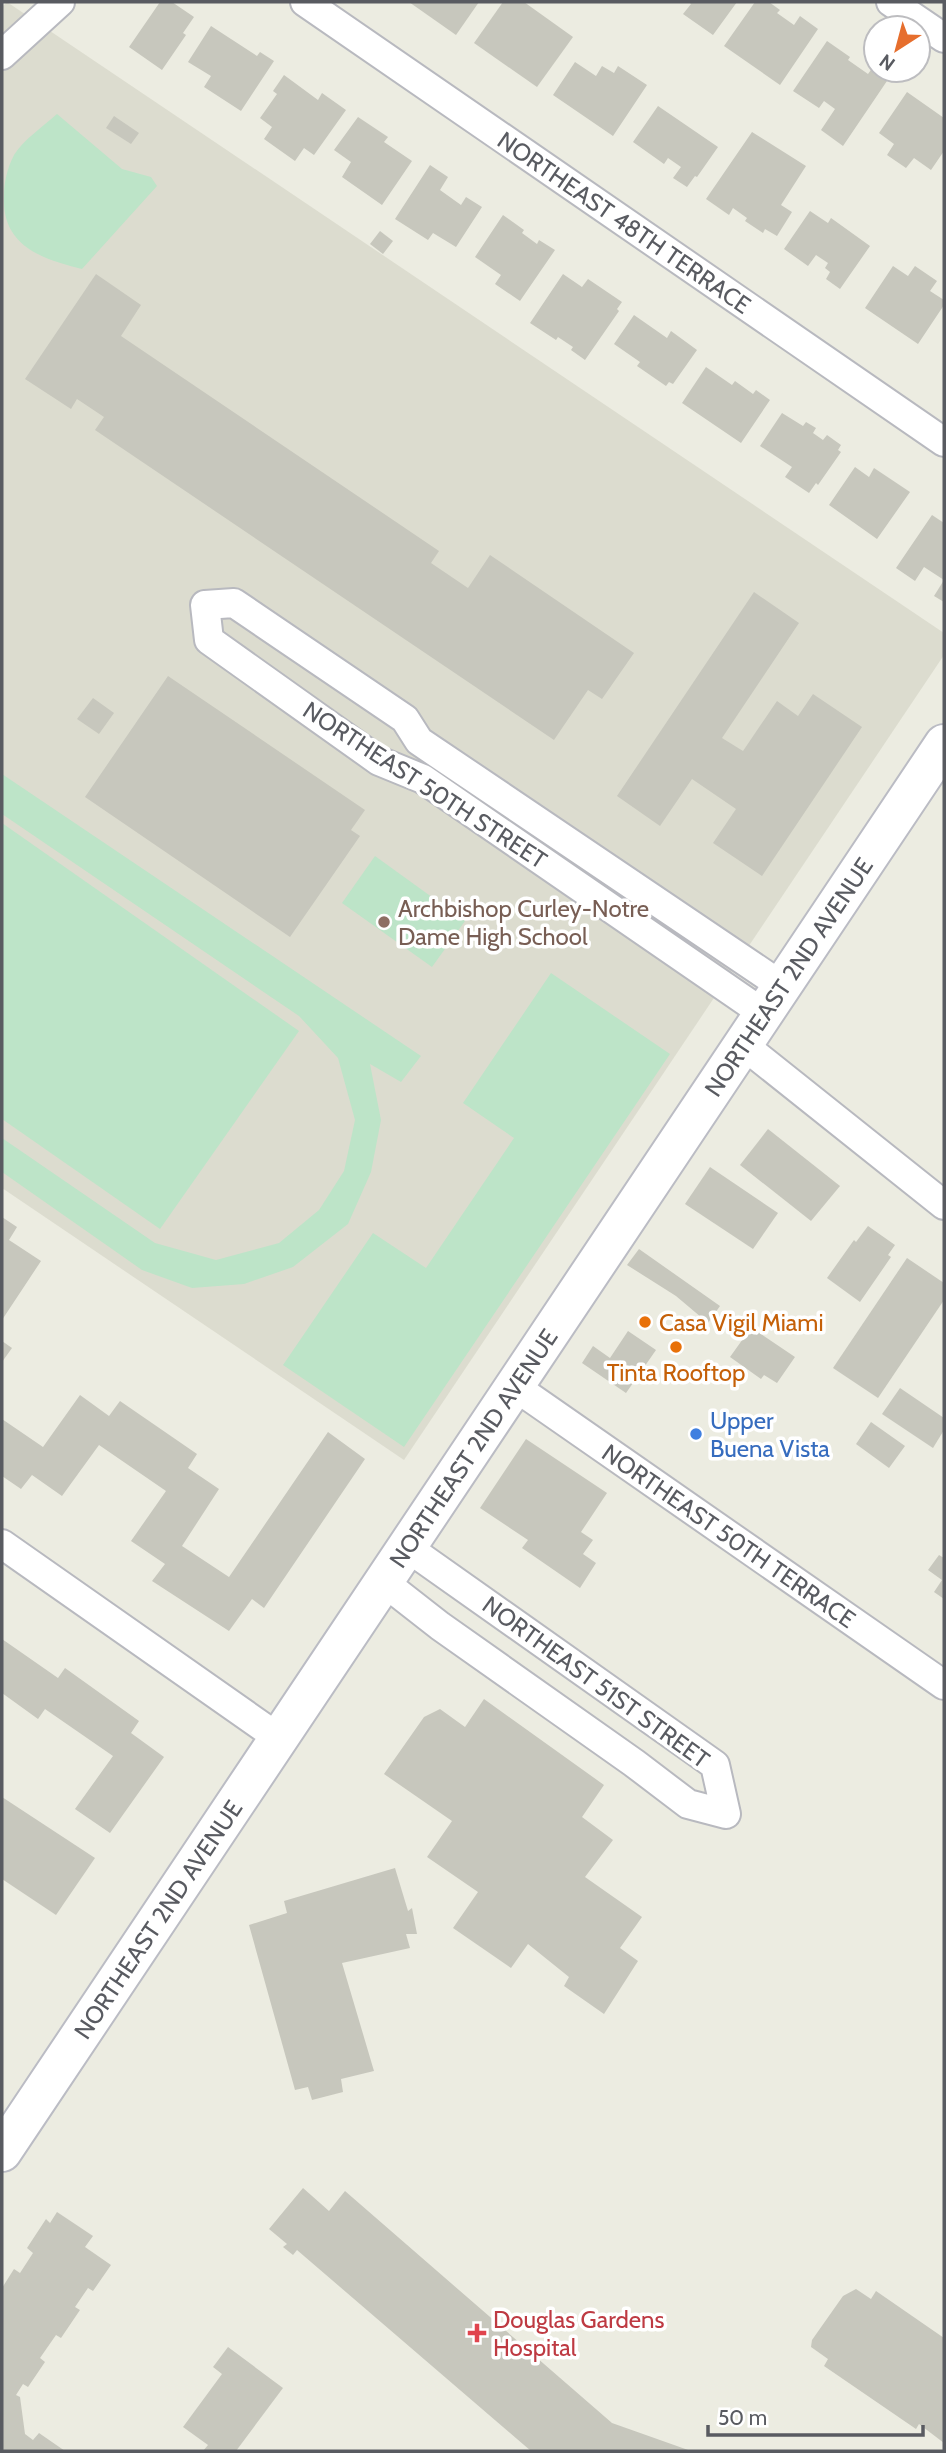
<svg xmlns="http://www.w3.org/2000/svg" width="946" height="2453" font-family="Cabin,sans-serif">
<rect width="100%" height="100%" fill="#ecece1"/>
<polygon fill="#dcdccf" points="7,2 944,633 944,655 404,1460 2,1188 2,7"/>
<g fill="#bde4c8">
<path d="M57 114 122 169 151 177 157 186 82 269C42 259 2 246 4 197 4 182 7 169 14 155 23 140 44 126 57 114Z"/>
<polygon points="2,774 421,1056 401,1082 370,1064 381,1120 371,1172 348,1224 293,1267 244,1284 192,1288 142,1270 2,1172 2,1138 155,1243 216,1260 279,1243 319,1210 344,1171 355,1120 338,1058 299,1016 2,814"/>
<polygon points="2,823 299,1031 160,1229 2,1119"/>
<polygon points="375,856 465,921 432,967 342,903"/>
<polygon points="551,973 670,1054 404,1447 283,1365 373,1233 426,1268 514,1138 463,1103"/>
</g>
<g fill="#c7c7bd">
<polygon points="160,2 172,2 194,17 183,33 186,35 162,70 129,47"/>
<polygon points="409,2 479,2 456,35"/>
<polygon points="503,2 524,2 573,37 537,87 474,43"/>
<polygon points="689,2 737,2 713,35 683,14 691,4"/>
<polygon points="755,2 769,2 780,10 777,13 794,25 800,16 818,29 780,85 724,46"/>
<polygon points="211,26 257,56 260,52 274,61 241,111 204,87 211,76 188,62"/>
<polygon points="827,41 850,57 848,60 868,74 873,67 889,78 843,146 821,130 835,109 824,101 819,108 793,91"/>
<polygon points="575,62 596,76 602,66 614,73 618,66 647,85 613,136 553,95"/>
<polygon points="284,75 318,100 322,93 346,110 314,155 304,148 295,161 264,139 272,127 260,118 277,94 273,91"/>
<polygon points="907,92 944,118 944,151 931,170 914,158 906,168 887,155 894,144 879,133"/>
<polygon points="658,106 718,147 697,177 695,176 687,187 673,178 681,167 668,158 664,164 633,142"/>
<polygon points="114,116 139,133 131,144 106,128"/>
<polygon points="358,117 388,137 384,142 412,161 382,205 342,177 351,162 334,150"/>
<polygon points="752,132 806,166 781,205 792,212 777,236 765,229 763,233 745,221 747,218 733,208 729,215 706,199"/>
<polygon points="430,165 448,177 440,190 461,205 466,197 482,207 456,247 433,233 428,240 395,219"/>
<polygon points="810,211 828,223 831,218 870,246 840,289 826,279 830,272 825,268 828,263 816,255 808,266 784,249"/>
<polygon points="503,215 524,230 522,233 537,244 539,240 555,250 520,301 495,284 501,275 475,257"/>
<polygon points="380,231 393,241 383,254 370,244"/>
<polygon points="893,266 908,276 915,266 937,281 930,291 944,300 944,305 918,344 865,308"/>
<polygon points="96,274 141,305 121,336 439,551 431,563 468,588 490,555 634,653 602,699 588,690 554,740 95,430 104,417 77,399 71,409 25,379"/>
<polygon points="563,274 582,287 588,279 622,302 617,309 619,311 585,360 571,350 573,347 558,337 556,340 530,323"/>
<polygon points="634,315 667,338 671,331 697,350 673,384 669,382 666,386 637,366 640,362 614,344"/>
<polygon points="706,367 732,385 735,381 753,394 756,390 770,400 741,443 682,403"/>
<polygon points="782,413 803,426 806,422 816,428 813,433 823,440 827,435 841,445 838,450 841,452 818,485 816,483 809,493 785,477 792,467 760,446"/>
<polygon points="855,467 869,477 874,468 910,492 877,539 829,505"/>
<polygon points="932,515 944,523 944,602 934,596 944,580 924,567 915,581 896,568"/>
<polygon points="754,592 799,623 722,738 743,751 777,701 798,716 813,694 862,727 762,876 713,843 736,809 692,779 660,826 617,796"/>
<polygon points="168,676 365,810 351,830 360,836 290,937 85,797"/>
<polygon points="93,698 114,713 99,734 77,719"/>
<polygon points="768,1129 840,1186 811,1221 740,1165"/>
<polygon points="710,1167 778,1213 753,1249 685,1204"/>
<polygon points="2,1217 17,1227 9,1240 41,1261 2,1320"/>
<polygon points="868,1226 895,1245 888,1255 891,1257 860,1302 827,1278 854,1240 856,1242"/>
<polygon points="639,1249 720,1306 708,1323 676,1296 627,1265"/>
<polygon points="907,1258 944,1283 944,1300 878,1398 833,1368"/>
<polygon points="750,1329 757,1335 758,1332 795,1357 777,1383 764,1375 761,1379 730,1357"/>
<polygon points="628,1331 656,1350 626,1393 582,1363 593,1346 610,1358"/>
<polygon points="2,1341 12,1348 2,1362"/>
<polygon points="900,1388 944,1418 944,1430 933,1448 882,1414"/>
<polygon points="80,1395 109,1416 120,1401 197,1454 188,1468 219,1489 182,1546 229,1577 328,1432 365,1459 264,1608 252,1599 229,1631 152,1581 165,1564 131,1541 166,1491 99,1445 62,1496 32,1475 21,1489 2,1476 2,1419 43,1447"/>
<polygon points="871,1422 905,1446 889,1468 856,1444"/>
<polygon points="526,1439 607,1493 581,1532 593,1540 583,1554 596,1563 580,1588 522,1548 528,1540 480,1508"/>
<polygon points="939,1555 944,1558 944,1599 934,1592 942,1580 928,1570"/>
<polygon points="2,1639 58,1678 65,1668 139,1721 131,1733 164,1757 110,1833 75,1809 113,1756 45,1709 38,1719 2,1693"/>
<polygon points="484,1699 604,1785 582,1817 613,1840 585,1877 642,1917 620,1948 638,1961 604,2014 564,1986 569,1977 528,1944 511,1968 453,1928 478,1892 427,1857 452,1821 384,1774 424,1717 440,1709 465,1727"/>
<polygon points="2,1797 95,1858 56,1915 2,1879"/>
<polygon points="395,1868 408,1911 412,1908 417,1934 406,1934 410,1948 342,1963 374,2071 341,2079 343,2092 312,2100 308,2087 295,2090 249,1925 287,1913 284,1901"/>
<polygon points="303,2188 329,2211 345,2191 612,2423 691,2451 531,2451 297,2250 293,2255 283,2247 287,2244 269,2229"/>
<polygon points="57,2212 93,2236 85,2247 111,2265 93,2291 88,2288 75,2307 80,2310 61,2338 56,2335 40,2358 45,2362 28,2387 23,2384 16,2395 20,2397 25,2434 33,2440 39,2433 65,2451 2,2451 2,2288 14,2269 20,2273 33,2253 27,2248 46,2219 50,2223"/>
<polygon points="856,2289 871,2299 876,2291 944,2338 944,2443 919,2424 916,2429 824,2366 828,2359 811,2347 812,2340 843,2296"/>
<polygon points="228,2347 283,2388 236,2451 203,2451 208,2445 183,2427 222,2374 213,2367"/>
</g>
<g fill="none" stroke-linecap="round" stroke-linejoin="round">
<g stroke="#b8b9bf" stroke-width="32">
<g id="street">
<path id="s1" d="M305 2 944 442"/>
<polyline points="891,2 944,38"/>
<polyline points="2,55 60,2"/>
<polyline points="763,1013 423,779 379,761 209,640 205,605 234,603 405,719 419,741 782,986"/>
<polyline points="742,1044 944,1205"/>
<path id="s2" d="M514 1386 944 1685"/>
<polyline points="2,1544 280,1739"/>
<polyline points="385,1583 440,1626 634,1763 688,1804 726,1814 715,1765 408,1548"/>
</g>
</g>
<g stroke="#bbbcc4" stroke-width="42">
<g id="secondary">
<path id="s3" d="M2 2152 944 744"/>
</g>
</g>
<use href="#street" stroke="#fff" stroke-width="28"/>
<use href="#secondary" stroke="#fff" stroke-width="38"/>
</g>
<circle fill="#8d6e63" stroke="#fff" stroke-width="2.5" cx="384" cy="922" r="7"/>
<g fill="#e8710a" stroke="#fff" stroke-width="2.5">
<circle cx="645" cy="1322" r="7"/>
<circle cx="676" cy="1347" r="7"/>
</g>
<circle fill="#3f7fe0" stroke="#fff" stroke-width="2.5" cx="696" cy="1434" r="7"/>
<path fill="#e0444e" stroke="#fff" stroke-width="2.5" d="M473.5 2322.5h7v7h7v7h-7v7h-7v-7h-7v-7h7z"/>
<g text-anchor="middle" dominant-baseline="central" stroke-width="7" stroke-linejoin="round" paint-order="stroke">
<g font-size="24" fill="#595b61" stroke="#fff">
<text stroke="none"><textPath href="#s1" startOffset="388">NORTHEAST 48TH TERRACE</textPath></text>
<text transform="translate(425 785) rotate(33)">NORTHEAST 50TH STREET</text>
<text stroke="none"><textPath href="#s3" startOffset="1414">NORTHEAST 2ND AVENUE</textPath></text>
<text stroke="none"><textPath href="#s3" startOffset="847">NORTHEAST 2ND AVENUE</textPath></text>
<text stroke="none"><textPath href="#s2" startOffset="262">NORTHEAST 50TH TERRACE</textPath></text>
<text transform="translate(596 1682) rotate(36)">NORTHEAST 51ST STREET</text>
<text stroke="none"><textPath href="#s3" startOffset="280">NORTHEAST 2ND AVENUE</textPath></text>
</g>
<g font-size="24" fill="#785e54" stroke="#fff" text-anchor="start">
<text x="398" y="908">Archbishop Curley-Notre<tspan x="398" dy="28">Dame High School</tspan></text>
</g>
<g font-size="24" fill="#c56008" stroke="#fff" text-anchor="start">
<text x="659" y="1322">Casa Vigil Miami</text>
<text x="676" y="1372" text-anchor="middle">Tinta Rooftop</text>
</g>
<g font-size="24" fill="#366cbe" stroke="#fff" text-anchor="start">
<text x="710" y="1420">Upper<tspan x="710" dy="28">Buena Vista</tspan></text>
</g>
<g font-size="24" fill="#be3a42" stroke="#fff" text-anchor="start">
<text x="493" y="2319">Douglas Gardens<tspan x="493" dy="28">Hospital</tspan></text>
</g>
</g>
<rect width="946" height="2453" fill="none" stroke="#595b61" stroke-width="7"/>
<g transform="translate(897 49) rotate(216)"><circle r="33" fill="#ffffff" stroke="#bdbdc0" stroke-width="2"/>
<path d="M0-5L12 26L0 18L-12 26Z" fill="#e66e2d"/>
<text y="-10" font-size="19" font-weight="bold" text-anchor="middle" fill="#595b61">N</text>
</g>
<path d="M708 2425v10h215v-10" fill="none" stroke="#595b61" stroke-width="3.5"/>
<text x="718" y="2425" font-size="21" fill="#595b61" stroke="#ffffff" stroke-width="5" paint-order="stroke">50 m</text>
</svg>
